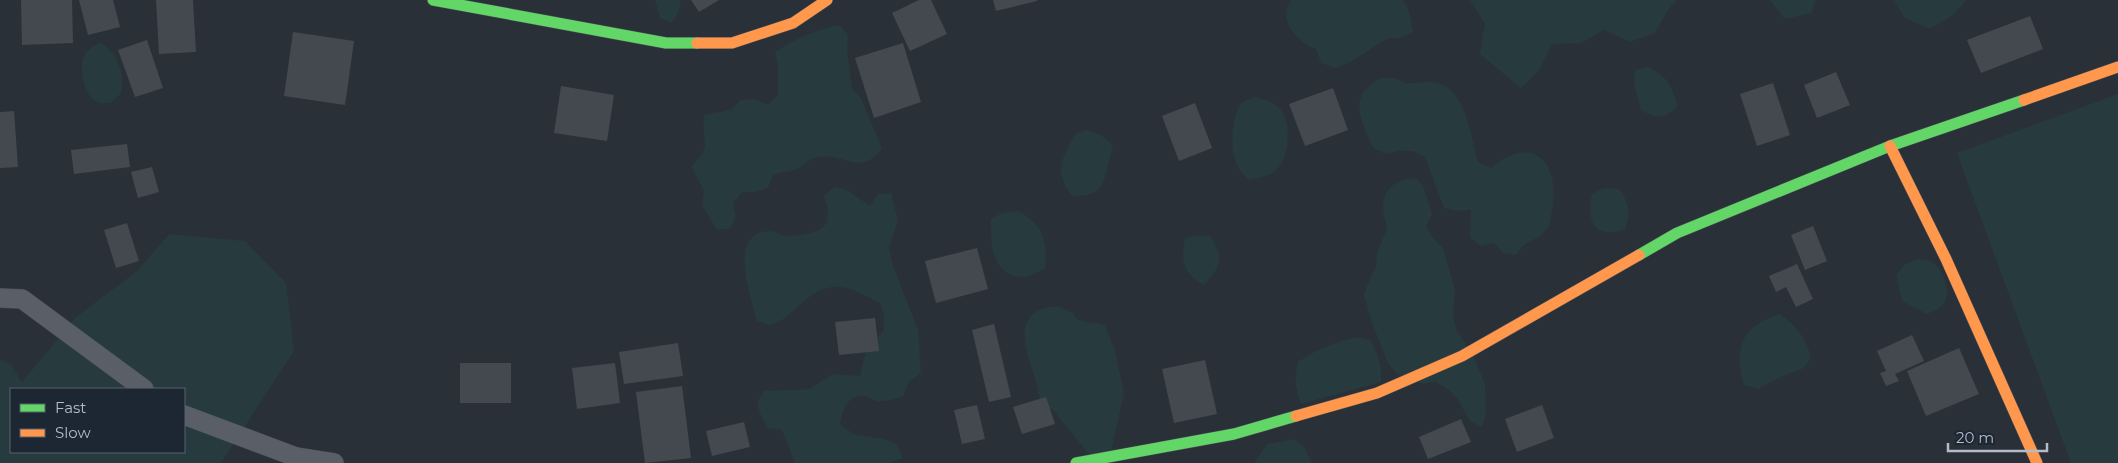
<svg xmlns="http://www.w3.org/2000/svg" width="2118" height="463" font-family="Montserrat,sans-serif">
<rect width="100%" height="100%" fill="#2a3038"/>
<g fill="#273a3e" fill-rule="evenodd">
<polygon points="655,0 681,0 679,11 672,23 660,18"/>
<path d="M1291 0H1402C1410 8 1411 21 1413 32L1401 38H1388L1349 63 1335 68 1321 63 1316 49C1297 42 1277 21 1291 0Z"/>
<polygon points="1470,0 1677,0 1668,10 1655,33 1630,42 1604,30 1581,43 1552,44 1540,69 1521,88 1480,54 1485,24"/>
<polygon points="1770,0 1816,0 1811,13 1785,19"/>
<polygon points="1894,0 1966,0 1953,15 1930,29 1905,18"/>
<path d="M840 25 848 35 847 49 852 88 861 98 882 148C860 178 847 153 819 157 807 159 808 163 799 168 794 171 780 172 773 175L768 188 755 192H742L733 203 736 216 730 229 717 230 702 205 704 191 691 166C714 146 701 141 704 115L731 110 741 100 755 99 768 105 778 95V66L775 52C796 39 816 29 840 25Z"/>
<path d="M100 43C117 50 126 76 121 93L111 103C105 103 99 104 95 101 84 94 80 71 83 59 85 52 93 45 100 43Z"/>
<path d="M1648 67C1669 77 1671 86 1678 106 1664 119 1658 120 1641 110L1634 84 1635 70Z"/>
<path d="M1381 78C1386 78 1392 77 1397 79 1401 80 1403 83 1407 83 1415 84 1423 81 1430 82 1466 83 1471 137 1478 162L1491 168C1533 132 1561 163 1552 210 1551 215 1551 224 1548 228 1542 237 1534 239 1526 244 1522 246 1519 251 1516 255L1503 253 1494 243 1480 246 1470 237 1471 210 1458 211 1444 208 1425 157 1412 151H1399L1386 154 1373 148C1361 121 1346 94 1381 78Z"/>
<polygon points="2118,94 2118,463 2071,463 1957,153"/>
<path d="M1254 97C1263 99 1272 101 1279 108 1293 121 1290 161 1274 172 1267 177 1256 178 1248 180 1242 173 1237 168 1235 159 1230 147 1232 111 1243 102 1246 100 1251 98 1254 97Z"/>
<path d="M1088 130 1101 135 1113 146C1104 172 1110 198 1072 196 1053 170 1062 158 1076 133Z"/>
<path d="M1416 178 1424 188 1432 214 1426 226 1433 238 1443 248 1455 290 1453 317 1457 331 1473 355 1485 384 1486 414 1482 427 1470 421 1457 398 1448 389 1436 382 1422 384 1397 374 1388 363 1372 323 1364 295 1370 278 1376 267 1377 253 1387 228C1378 200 1383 181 1416 178Z"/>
<path d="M834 187 847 190 870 206 878 194 891 193 898 220 889 248 892 263 918 330 921 373 909 382 903 396C895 399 886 402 877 401 873 400 869 397 866 396 848 393 842 410 840 424L853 434 884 439 897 444 903 458 889 463H795L782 430 768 428 761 416 757 403 764 391 809 389 833 374 860 376 866 350 884 330V316L880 303C868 297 853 288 840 287 806 285 796 318 772 324 768 325 762 322 757 321 751 297 726 230 771 231 776 231 780 235 785 236 790 237 815 233 819 230 822 228 825 225 827 222L828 209 824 196Z"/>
<path d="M1604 188 1620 189C1629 204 1631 213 1625 229 1594 240 1586 221 1592 194Z"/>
<path d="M1018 211C1043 224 1048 241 1045 268 1021 285 998 277 992 247 991 238 991 228 991 219L1002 213Z"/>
<path d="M169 234 245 241 286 283 294 351 221 463H0V359L11 365 22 382 76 317 136 272ZM11 389H184V452H11Z"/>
<path d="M1197 236H1210C1225 258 1221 267 1204 285 1182 273 1181 261 1185 238Z"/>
<path d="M1917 259C1921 260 1926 260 1930 261 1945 269 1955 299 1938 309 1935 312 1930 312 1927 314L1902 301 1896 275 1904 265Z"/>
<path d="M1058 306 1072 313 1078 320 1105 325 1115 351 1124 393 1111 452 1091 457 1054 411 1042 404C1038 395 1038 387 1035 378 1024 347 1011 309 1058 306Z"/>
<path d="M1779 314C1796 324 1805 337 1811 357L1804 368 1783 376 1758 389 1744 385C1734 347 1740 328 1779 314Z"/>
<path d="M1357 337 1370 340C1378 354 1382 365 1381 382L1301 404C1295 388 1294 378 1298 362 1315 350 1337 341 1357 337Z"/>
<polygon points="1294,439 1304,447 1312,463 1254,463 1267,444"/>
</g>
<g fill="#444950">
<polygon points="21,0 72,0 73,43 22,45"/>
<polygon points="79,0 113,0 120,27 88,35"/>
<polygon points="156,0 193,0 196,52 159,54"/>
<polygon points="691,0 719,0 699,12"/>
<polygon points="919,0 931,0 947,34 910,51 892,13"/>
<polygon points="993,0 1037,0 1037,1 996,11"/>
<polygon points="2030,16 2043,49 1981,73 1967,40"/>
<polygon points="293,32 354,41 345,105 284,96"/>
<polygon points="147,40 163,88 135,97 118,50"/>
<polygon points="903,43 921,102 874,118 855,58"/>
<polygon points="1836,72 1850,105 1817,118 1804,85"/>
<polygon points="1773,83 1790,135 1757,146 1740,94"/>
<polygon points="561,86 614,95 607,141 554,133"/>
<polygon points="1333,88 1348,130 1305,146 1289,104"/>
<polygon points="1195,103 1212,148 1179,161 1162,116"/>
<polygon points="14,111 18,167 0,168 0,112"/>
<polygon points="127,144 130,167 74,174 71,150"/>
<polygon points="152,167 159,192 138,198 131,172"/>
<polygon points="127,223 139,261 116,268 104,230"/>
<polygon points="1813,226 1827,261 1805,270 1791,235"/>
<polygon points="977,248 988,289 936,303 925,261"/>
<polygon points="1797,264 1813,299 1796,307 1786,287 1776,292 1769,276"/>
<polygon points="875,318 879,351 839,355 835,322"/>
<polygon points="994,324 1011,397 989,402 972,330"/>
<polygon points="1912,335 1924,361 1895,374 1899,381 1886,386 1880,373 1886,371 1877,351"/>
<polygon points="678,343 683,376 624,384 619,352"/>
<polygon points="1959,348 1979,394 1926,416 1907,371"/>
<polygon points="1205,360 1217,414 1174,423 1162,369"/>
<rect x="460" y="363" width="51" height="40"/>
<polygon points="615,363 620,403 577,409 572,368"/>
<polygon points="682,386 691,458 645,463 636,392"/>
<polygon points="1046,397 1055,424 1022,434 1013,407"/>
<polygon points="977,405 985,439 962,444 954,410"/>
<polygon points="1542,405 1554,438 1517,452 1505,419"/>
<polygon points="1461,419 1471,442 1428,459 1419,437"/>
<polygon points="744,422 750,447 712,456 706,431"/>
</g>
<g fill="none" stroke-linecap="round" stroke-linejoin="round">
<g stroke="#484c53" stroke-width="20">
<g id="lane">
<polyline points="0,298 22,299 144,389"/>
<polyline points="184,415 296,457 334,463"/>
</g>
</g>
<g stroke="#484c53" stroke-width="12">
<g id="fast">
<polyline points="433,0 666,43 697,43"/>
<polyline points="1639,255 1677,233 1890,146 2024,100"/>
<polyline points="1076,463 1234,434 1296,416"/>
</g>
</g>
<g stroke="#484c53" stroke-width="12">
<g id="slow">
<polyline points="697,43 732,43 793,23 827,0"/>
<polyline points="2024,100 2118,67"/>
<polyline points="1890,146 1946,259 2037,463"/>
<polyline points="1296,416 1377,393 1462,356 1639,255"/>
</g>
</g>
<use href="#lane" stroke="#5a5e66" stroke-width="19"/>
<use href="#fast" stroke="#63d668" stroke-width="11"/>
<use href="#slow" stroke="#ff974d" stroke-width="11"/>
</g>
<rect x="10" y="388" width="175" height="65" fill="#1d2633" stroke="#59626f"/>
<rect x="20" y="404" width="25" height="8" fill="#63d668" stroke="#59626f"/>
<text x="55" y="413" font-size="15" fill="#b4bcc9">Fast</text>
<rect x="20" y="429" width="25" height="8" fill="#ff974d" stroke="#59626f"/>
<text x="55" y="438" font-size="15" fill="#b4bcc9">Slow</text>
<path d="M1948 443v8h99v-8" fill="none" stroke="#b4bcc9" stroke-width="2.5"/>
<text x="1956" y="443" font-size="15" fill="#b4bcc9" stroke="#1d2633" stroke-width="4" paint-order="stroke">20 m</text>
</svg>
